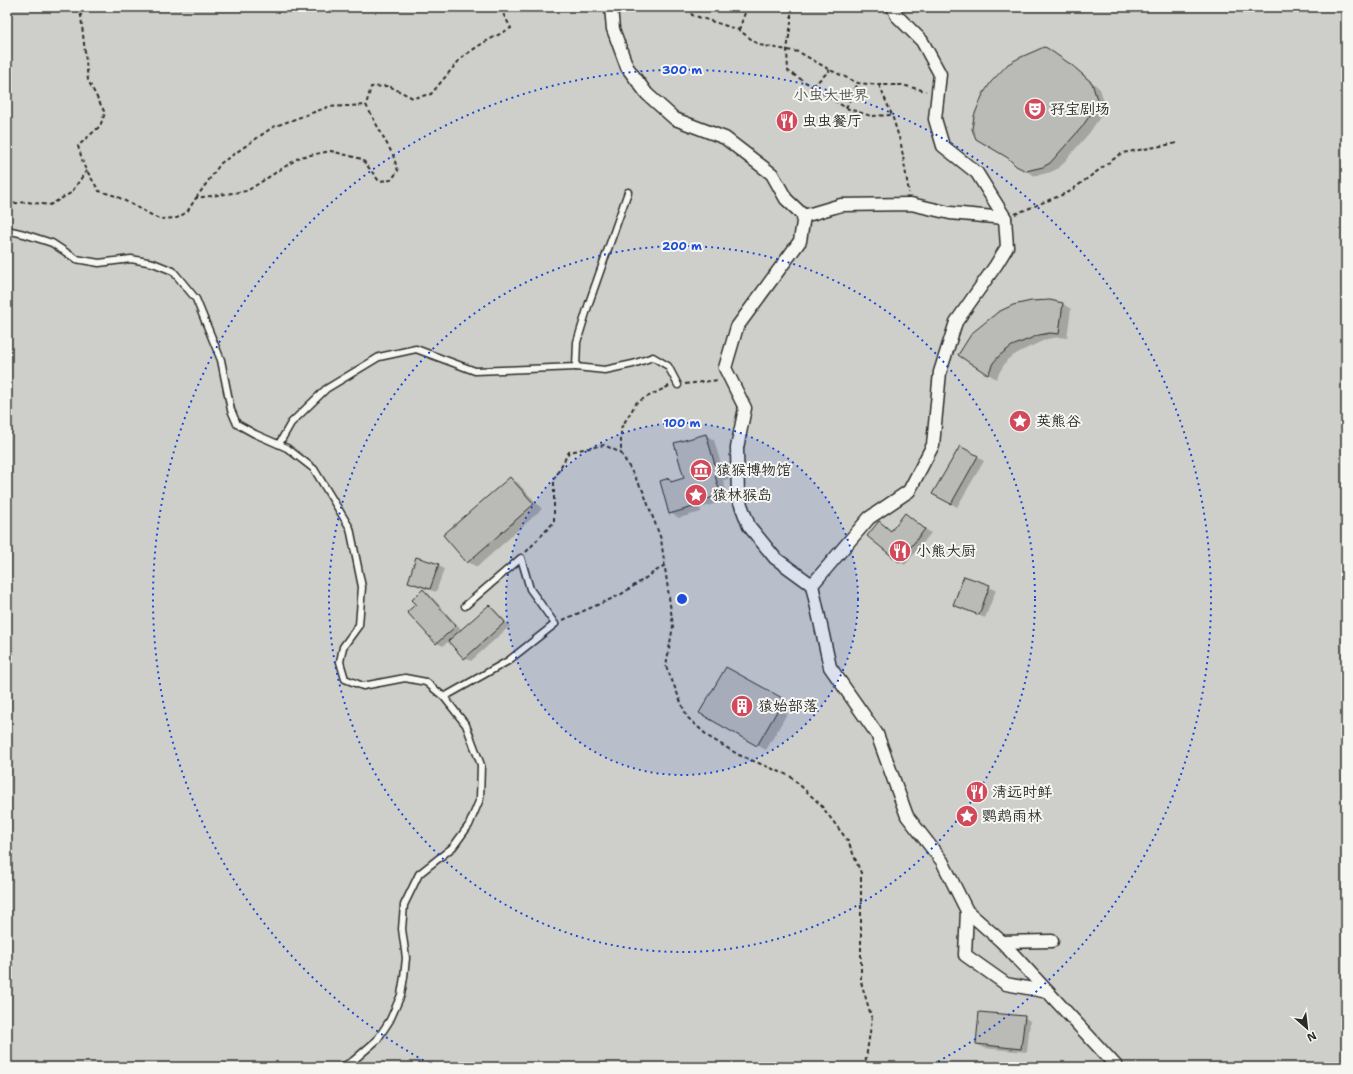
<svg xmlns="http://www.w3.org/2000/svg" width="1353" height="1074" font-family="'Shantell Sans','LXGW WenKai TC',sans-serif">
<rect width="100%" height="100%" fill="#eeeeea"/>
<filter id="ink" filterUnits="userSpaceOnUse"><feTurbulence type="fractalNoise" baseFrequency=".025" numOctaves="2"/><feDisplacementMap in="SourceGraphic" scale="8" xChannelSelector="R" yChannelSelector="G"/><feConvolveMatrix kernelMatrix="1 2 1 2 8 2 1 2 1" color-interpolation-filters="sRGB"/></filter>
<g filter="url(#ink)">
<rect fill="#cececa" stroke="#7c7c7a" x="7" y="7" width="1339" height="1060"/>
<g fill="#0003">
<polygon points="1056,54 1081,72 1100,89 1106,108 1090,132 1059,168 1051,172 1035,176 1026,171"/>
<polygon points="1050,301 1063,304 1071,309 1067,338 1059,337 1047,339 1021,351 1008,359 1002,368 996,379 960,355"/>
<polygon points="706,435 714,440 722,468 727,470 729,479 723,480 729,500 700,508 701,512 679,518 670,513 669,479 674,482 685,479"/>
<polygon points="960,447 984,461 957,507 933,493"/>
<polygon points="510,478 518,483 542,509 477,567 468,562 445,535"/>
<polygon points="905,514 931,533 905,565 899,561 891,531"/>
<polygon points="438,565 444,569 436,592 415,585 409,581"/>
<polygon points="965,577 996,590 985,618 954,605"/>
<polygon points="423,591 429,594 462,630 489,606 495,610 510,626 471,661 465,658 449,641 443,646 437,643 417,604"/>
<polygon points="726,668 792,705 766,750 701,713"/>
<polygon points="1024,1017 1030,1021 1027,1052 983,1048 977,1044"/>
</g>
<g fill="#babab7" stroke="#2b2b2b">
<polygon points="1044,47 1047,48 1073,66 1092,83 1098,103 1082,127 1050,163 1043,167 1026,171 1016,166 1008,158 976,139 972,129 974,116 983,94 991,82 1008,64 1019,58"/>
<polygon points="1050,300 1063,303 1059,334 1050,333 1039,335 1012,346 1000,355 993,363 988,375 958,355 972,333 998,312 1013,305 1031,301"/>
<polygon points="706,434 715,465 718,464 721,474 715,476 721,495 692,503 693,507 669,514 660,481 669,478 671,482 684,478 674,443"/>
<polygon points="960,446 978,456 951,504 932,494"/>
<polygon points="510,477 534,504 467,563 443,535"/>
<polygon points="905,513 925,529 899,562 867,536 879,521 891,531"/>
<polygon points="416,557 439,564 430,589 408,582"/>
<polygon points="964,576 990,585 979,615 953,605"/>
<polygon points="423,589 456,626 436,644 407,612 416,604 412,600"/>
<polygon points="489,605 505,622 464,659 448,641"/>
<polygon points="726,667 784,699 757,746 699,713"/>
<polygon points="979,1012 1025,1016 1021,1049 976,1044"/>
</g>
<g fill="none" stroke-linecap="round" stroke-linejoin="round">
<g stroke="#2b2b2b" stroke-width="9">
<g id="lane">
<polyline points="7,230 24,234 52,243 76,259 99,263 131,259 153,263 173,271 196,299 221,360 231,410 237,424 255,434 287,448 314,469 350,528 362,587 359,625 343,647 340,662 345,679 363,686 405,678 426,682 444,697 466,725 481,765 480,799 469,825 453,847 419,874 404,905 402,929 406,958 404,977 401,995 390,1020 377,1040 353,1061 342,1067"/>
<polyline points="576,367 605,370 633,364 653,357 668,366 678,385"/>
<polyline points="279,444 291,423 326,389 379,357 416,349 475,371 576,367 577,342 589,303 628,192"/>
<polyline points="444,697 508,661 555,624 530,589 521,558 465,606"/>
</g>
</g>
<g stroke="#2b2b2b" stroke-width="15">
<g id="street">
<polyline points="611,7 613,29 627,67 647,94 675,119 725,138 772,174 786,199 804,216 800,241 737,327 725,368 745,408 737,448 738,497 749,526 775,558 812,585"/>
<polyline points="893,7 897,16 922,41 940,74 935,119 943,146 977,173 1005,218 1007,247 996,265 956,322 940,372 933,445 909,491 869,518 812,585 830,667 877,734 907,816 942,861 967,911 1002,942 1117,1067"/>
<polyline points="804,216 841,205 911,204 950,213 1005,218"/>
<polyline points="967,911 965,955 1006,984 1048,992"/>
<polyline points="1002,942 1052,941"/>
</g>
</g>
<g stroke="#2b2b2b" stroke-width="2" stroke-dasharray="4 3" stroke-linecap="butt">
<polyline points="80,7 88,80 105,113 100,126 78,146 84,166 99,191 116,196 159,219 177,218 187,212 196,198 247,191 300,157 331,151 362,159 379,181 391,180 398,171 393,155 366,105 371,87 389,86 413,98 431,94 462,57 483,43 511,28 501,10 495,7"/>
<polyline points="688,7 692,15 739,30 759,45 799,52 830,70 858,83 879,85 902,85 926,91"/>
<polyline points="791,7 791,23 787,50 788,71 846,108 871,116 892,115"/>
<polyline points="739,30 747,7"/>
<polyline points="879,85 892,115 901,144 909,193"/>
<polyline points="813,86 830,70"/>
<polyline points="846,108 858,83"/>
<polyline points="196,198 221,163 273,127 328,107 366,105"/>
<polyline points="7,204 27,202 50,205 71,193 87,170"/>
<polyline points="1015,214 1069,192 1122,153 1177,143"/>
<polyline points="685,384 719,380"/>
<polyline points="669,386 637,402 621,428 621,453 643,491 661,539 673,626 666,666 687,717 709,737 739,755 790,776 820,804 848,841 861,873 861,982 872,1019 865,1065 866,1067"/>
<polyline points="526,552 554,522 554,479 569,452 604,445 621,453"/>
<polyline points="563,620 620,595 665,565"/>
</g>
<use href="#lane" stroke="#f6f6f2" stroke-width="6"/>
<use href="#street" stroke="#f6f6f2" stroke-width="12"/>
</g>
</g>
<circle cx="682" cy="599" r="176" fill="#1d4ed8" fill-opacity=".12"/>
<g fill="none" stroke="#1d4ed8" stroke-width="2" stroke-dasharray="2 4">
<circle cx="682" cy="599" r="176"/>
<circle cx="682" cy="599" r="353"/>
<path d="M434 1066A529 529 0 1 1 930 1066"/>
</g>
<defs>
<g id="theatre-disc" transform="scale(1.15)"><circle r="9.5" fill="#d1495b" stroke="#f6f6f2"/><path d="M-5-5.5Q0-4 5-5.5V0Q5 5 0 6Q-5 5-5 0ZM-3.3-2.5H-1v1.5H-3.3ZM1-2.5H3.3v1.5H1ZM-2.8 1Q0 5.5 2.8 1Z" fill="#fff"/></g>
<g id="restaurant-disc" transform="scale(1.15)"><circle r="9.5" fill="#d1495b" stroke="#f6f6f2"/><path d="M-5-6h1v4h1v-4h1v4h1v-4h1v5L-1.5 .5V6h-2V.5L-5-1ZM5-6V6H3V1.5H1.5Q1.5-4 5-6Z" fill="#fff"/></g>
<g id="sight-disc" transform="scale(1.15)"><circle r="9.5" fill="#d1495b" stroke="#f6f6f2"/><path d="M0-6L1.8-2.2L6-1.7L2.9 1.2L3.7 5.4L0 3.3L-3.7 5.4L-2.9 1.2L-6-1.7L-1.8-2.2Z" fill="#fff"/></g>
<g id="museum-disc" transform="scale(1.15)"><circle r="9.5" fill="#d1495b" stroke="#f6f6f2"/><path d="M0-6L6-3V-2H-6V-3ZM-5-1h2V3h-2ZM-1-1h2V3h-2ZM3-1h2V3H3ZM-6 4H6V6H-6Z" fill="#fff"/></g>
<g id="building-disc" transform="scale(1.15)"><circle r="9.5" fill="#d1495b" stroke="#f6f6f2"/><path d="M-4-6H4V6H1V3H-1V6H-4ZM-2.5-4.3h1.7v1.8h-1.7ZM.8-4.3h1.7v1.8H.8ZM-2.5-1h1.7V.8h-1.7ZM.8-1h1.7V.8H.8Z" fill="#fff"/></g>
</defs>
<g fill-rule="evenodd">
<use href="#theatre-disc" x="1035" y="109"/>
<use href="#restaurant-disc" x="787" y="121"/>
<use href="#sight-disc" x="1020" y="421"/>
<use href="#museum-disc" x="701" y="470"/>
<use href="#sight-disc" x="696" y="495"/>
<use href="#restaurant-disc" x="900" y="551"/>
<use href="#building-disc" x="742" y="706"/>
<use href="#restaurant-disc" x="977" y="792"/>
<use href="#sight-disc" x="967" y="816"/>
</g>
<g text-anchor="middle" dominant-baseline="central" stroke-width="4" stroke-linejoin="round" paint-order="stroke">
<g font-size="15" fill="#545453" stroke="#f6f6f2">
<text x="831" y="95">小虫大世界</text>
</g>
<g font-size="15" fill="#2b2b2b" stroke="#f6f6f2" text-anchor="start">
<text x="1050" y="109">孖宝剧场</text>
<text x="802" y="121">虫虫餐厅</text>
<text x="1036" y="421">英熊谷</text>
<text x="716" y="470">猿猴博物馆</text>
<text x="712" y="495">猿林猴岛</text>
<text x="916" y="551">小熊大厨</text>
<text x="758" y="706">猿始部落</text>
<text x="992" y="792">清远时鲜</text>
<text x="982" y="816">鹦鹉雨林</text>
</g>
</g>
<circle cx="682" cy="599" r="6" fill="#1d4ed8" stroke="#f6f6f2" stroke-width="2"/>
<g font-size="12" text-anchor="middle" font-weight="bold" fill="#1d4ed8" stroke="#f6f6f2" stroke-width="4" stroke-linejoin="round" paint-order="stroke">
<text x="682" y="74">300 m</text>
<text x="682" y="250">200 m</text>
<text x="682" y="427">100 m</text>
</g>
<rect width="1353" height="1074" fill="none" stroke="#f6f6f2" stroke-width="24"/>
<rect x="12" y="12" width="1329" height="1050" fill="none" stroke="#2b2b2b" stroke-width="1.5" filter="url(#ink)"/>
<g transform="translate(1307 1028) rotate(152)" stroke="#f6f6f2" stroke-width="3" paint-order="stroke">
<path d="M0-3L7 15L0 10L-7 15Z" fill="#2b2b2b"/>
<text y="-6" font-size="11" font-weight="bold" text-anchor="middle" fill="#2b2b2b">N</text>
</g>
</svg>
